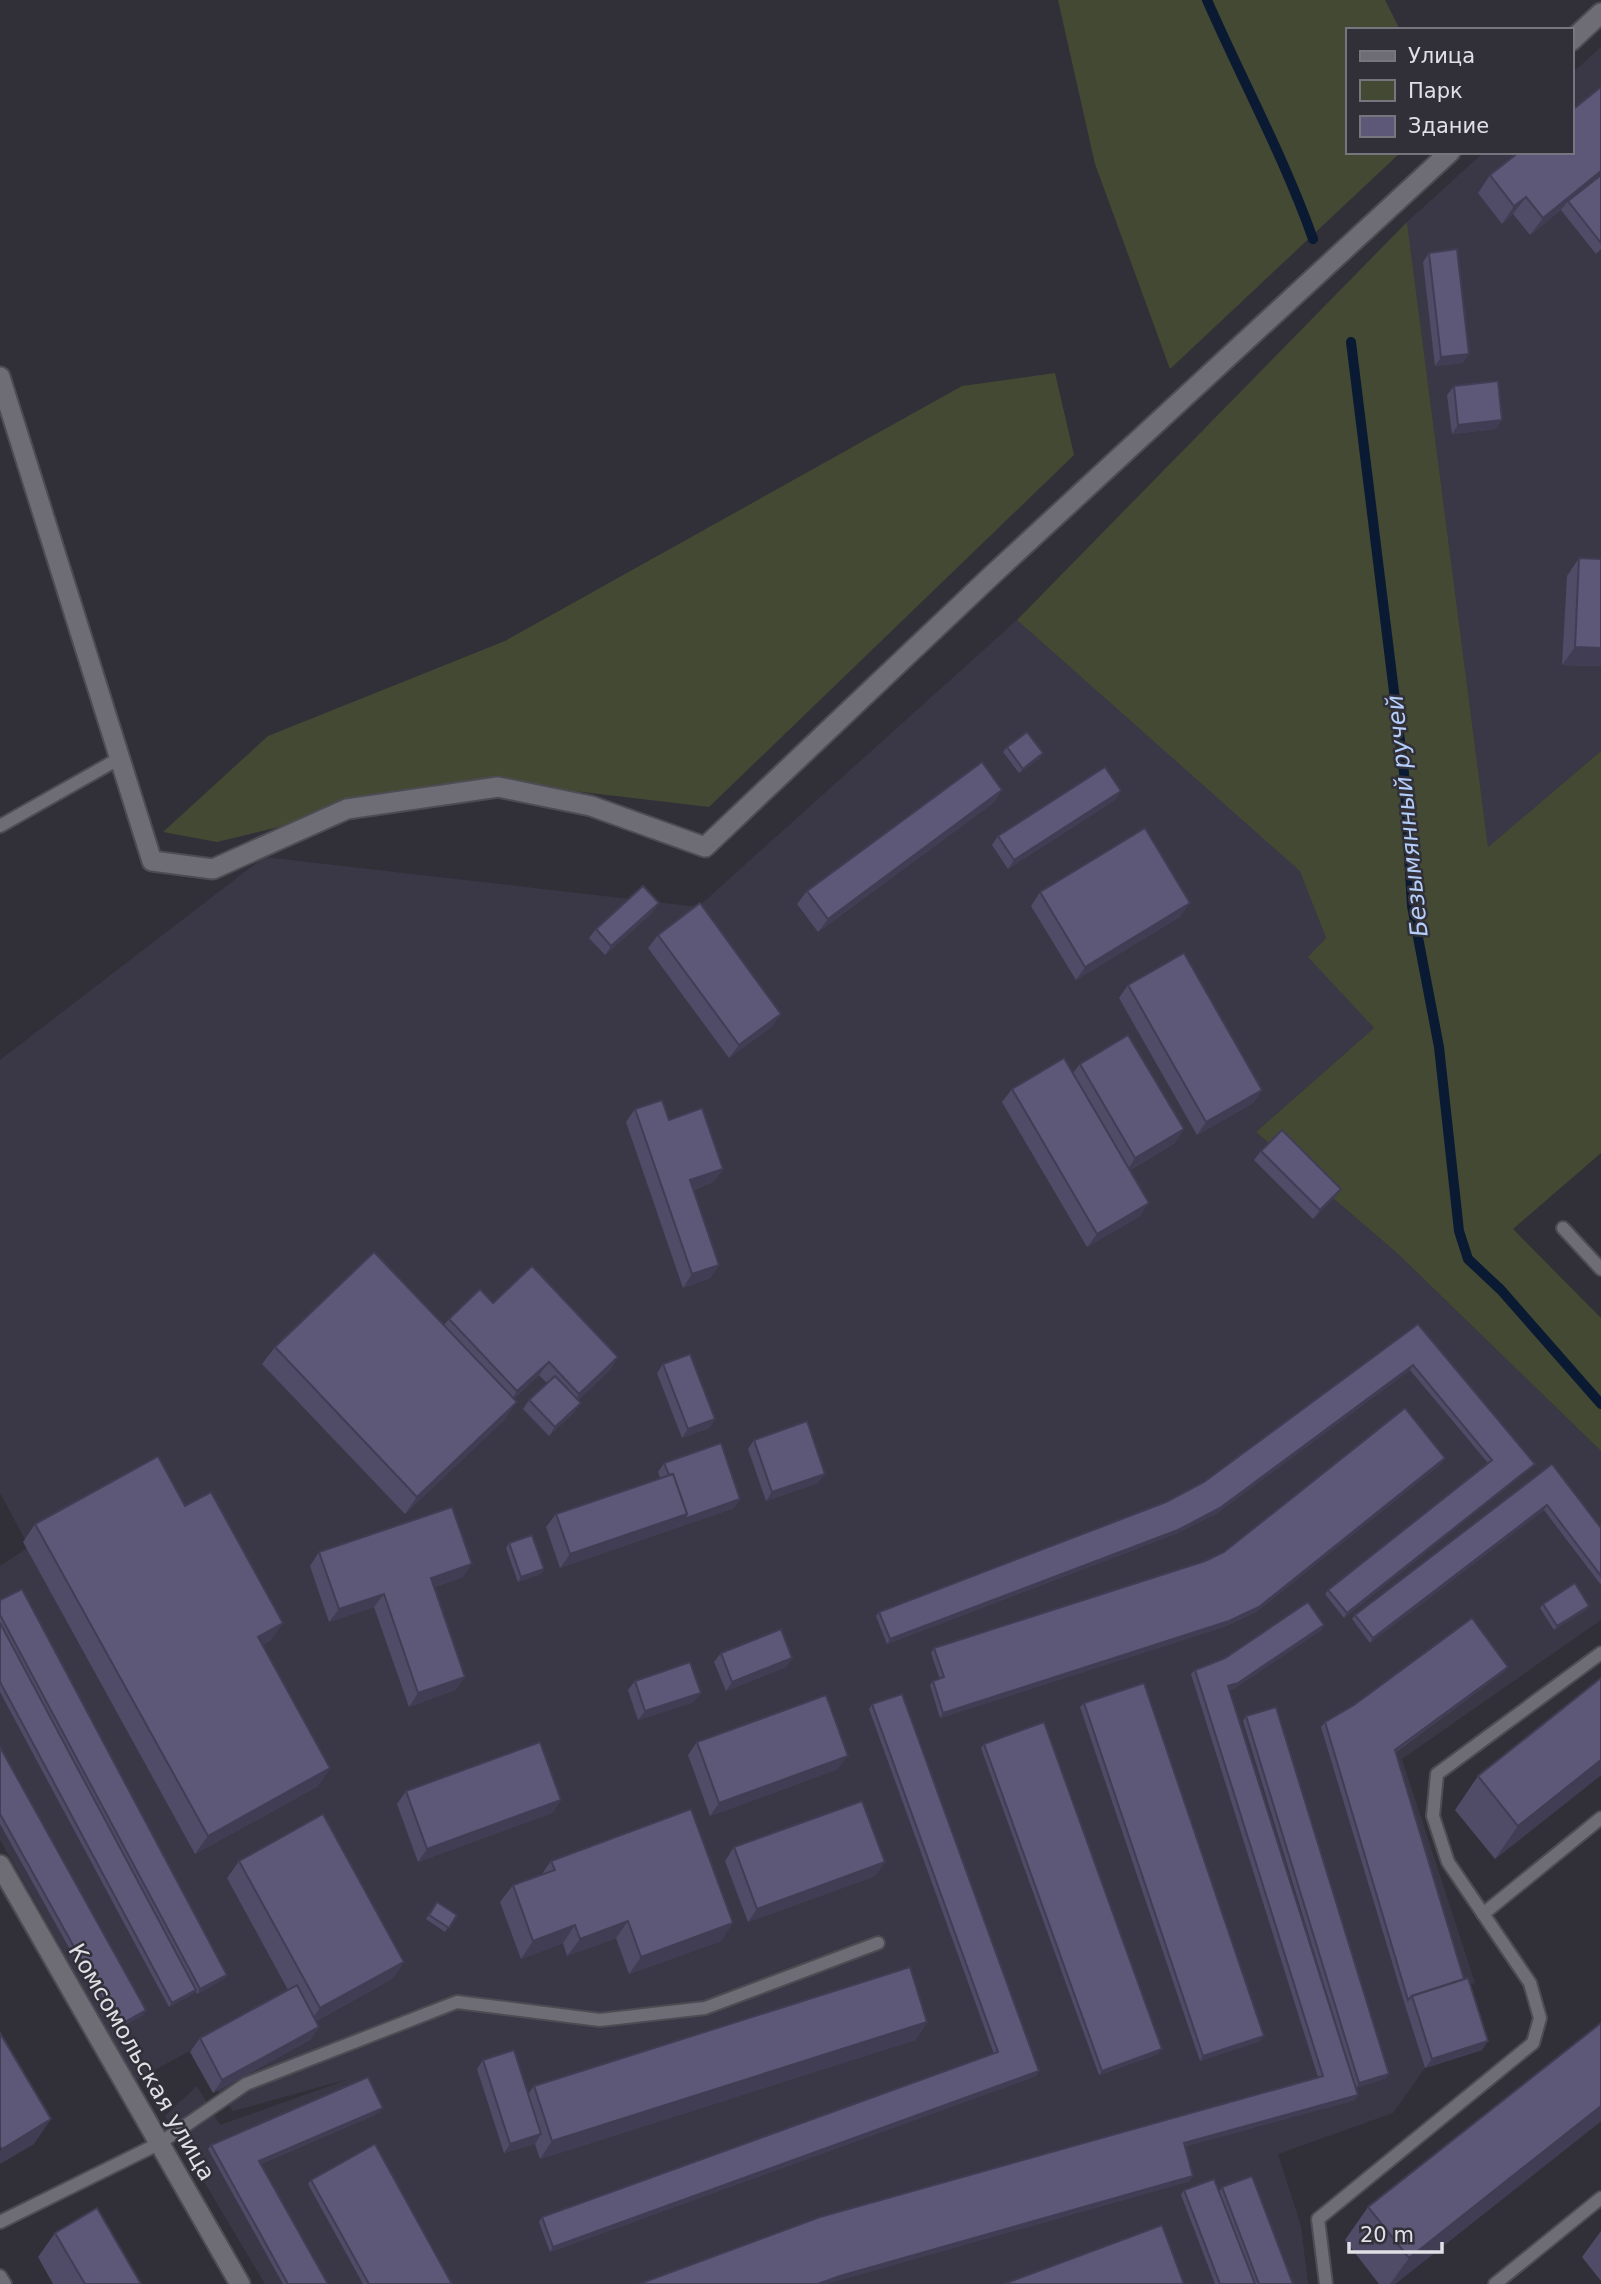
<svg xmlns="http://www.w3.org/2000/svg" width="1601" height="2284" font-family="'DejaVu Sans',sans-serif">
<rect width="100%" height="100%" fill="#313038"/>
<g fill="#3a3846">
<polygon points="1601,47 1601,751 1488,847 1407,222 1484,152 1571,152 1571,74"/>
<polygon points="1017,620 1301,871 1326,938 1309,957 1374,1028 1256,1132 1397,1253 1601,1451 1601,1620 1402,1759 1475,1983 1406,2005 1425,2068 1393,2113 1278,2154 1301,2226 1308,2284 265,2284 165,2116 197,2086 220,2125 349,2079 233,2111 203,2070 264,2011 136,2080 0,1840 0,1566 29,1547 0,1493 0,1060 264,857 698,907"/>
</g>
<g fill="#444933">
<polygon points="1058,0 1385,0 1400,30 1347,30 1347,152 1401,152 1170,369 1095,164"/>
<polygon points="1407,222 1488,847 1601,751 1601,1153 1513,1229 1601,1318 1601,1451 1397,1253 1256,1132 1374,1028 1308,957 1326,938 1300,871 1017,620"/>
<polygon points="1055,373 1074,455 709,807 473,779 217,842 163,832 268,736 505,641 962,386"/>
</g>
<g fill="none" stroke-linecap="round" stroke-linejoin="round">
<g stroke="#0b1a33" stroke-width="10">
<path d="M1207 0C1242 80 1284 157 1313 239"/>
<polyline points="1351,342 1404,773 1412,906 1439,1047 1459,1231 1468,1259 1501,1290 1601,1404"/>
</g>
<g stroke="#4d4c53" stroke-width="16">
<g id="service">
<polyline points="0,826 120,758"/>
<polyline points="1563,1228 1601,1269"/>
<polyline points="1483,1914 1601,1818"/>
<polyline points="0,2222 160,2143 246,2084 457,2002 600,2020 705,2008 878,1943"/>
<polyline points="0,2276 5,2284"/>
<polyline points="1326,2284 1318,2219 1533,2043 1540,2018 1530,1983 1448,1862 1433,1816 1437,1774 1601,1653"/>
<polyline points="1495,2284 1601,2198"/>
</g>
</g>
<g stroke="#4d4c53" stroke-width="23">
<g id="minor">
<polyline points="1571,41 1601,13"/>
<polyline points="0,377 152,861 213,869 347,809 498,787 591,806 705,847 991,576 1450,152"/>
<polyline points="0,1865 240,2284"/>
</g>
</g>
<use href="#service" stroke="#6e6c75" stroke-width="12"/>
<use href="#minor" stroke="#6e6c75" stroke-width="19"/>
</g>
<g fill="#504b67">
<polygon points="1601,87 1601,249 1596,254 1561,210 1530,235 1513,214 1502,224 1478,193 1490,175"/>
<polygon points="1429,253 1463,363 1435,366 1423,262"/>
<polygon points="1454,386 1496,429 1452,434 1447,395"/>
<polygon points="1601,551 1601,666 1562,665 1567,576 1579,558 1601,559"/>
<polygon points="1007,747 1040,758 1019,773 1003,752"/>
<polygon points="1002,790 993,803 818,932 797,904 807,891"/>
<polygon points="1115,800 1008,869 992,845 998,836"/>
<polygon points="1040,892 1181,916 1076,980 1031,906"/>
<polygon points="653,912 605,955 589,938 596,929"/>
<polygon points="658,935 781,1014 771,1027 729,1058 648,948"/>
<polygon points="1128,985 1262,1090 1253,1103 1197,1135 1119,998"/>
<polygon points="1080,1064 1175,1143 1130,1170 1140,1216 1087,1247 1002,1102 1012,1089 1073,1073"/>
<polygon points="635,1109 669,1120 723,1169 713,1182 693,1190 719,1265 710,1278 683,1288 626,1122"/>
<polygon points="1261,1151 1341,1189 1334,1198 1313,1219 1254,1160"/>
<polygon points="493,1303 618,1357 609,1371 578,1400 581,1403 574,1412 549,1436 523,1409 529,1400 547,1383 539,1375 514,1399 505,1419 405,1514 262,1364 275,1347 444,1325 449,1319"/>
<polygon points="1418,1324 1535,1464 1531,1468 1344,1618 1325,1594 1328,1590 1488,1463 1410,1370 1217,1513 1175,1534 887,1644 876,1616 879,1612 1166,1502 1204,1482"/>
<polygon points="663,1364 715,1419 709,1428 682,1438 657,1373"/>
<polygon points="754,1440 818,1483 766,1501 748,1449"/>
<polygon points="1445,1458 1442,1463 1256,1612 1226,1626 940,1718 930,1685 933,1681 940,1679 931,1653 934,1648 1205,1561"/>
<polygon points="664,1463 740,1499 734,1508 560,1568 546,1527 556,1514 660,1478 658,1472"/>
<polygon points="1552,1464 1601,1528 1601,1585 1544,1510 1370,1643 1352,1619 1355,1615"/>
<polygon points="185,1506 271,1640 262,1645 330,1768 318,1786 195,1854 23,1542 35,1524"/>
<polygon points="509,1543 544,1569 541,1574 518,1582 506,1548"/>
<polygon points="319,1552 463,1577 434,1587 465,1677 455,1690 409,1707 374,1607 329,1622 310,1566"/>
<polygon points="0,1600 227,1975 224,1979 197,1994 195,1991 193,1994 169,2007 0,1692"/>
<polygon points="1543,1604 1589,1606 1586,1610 1554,1630 1540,1608"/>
<polygon points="1324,1625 1321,1630 1235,1688 1229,1690 1355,2100 1185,2146 1190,2181 836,2281 1318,2077 1191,1674 1195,1670"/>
<polygon points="721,1653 792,1658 786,1667 726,1691 714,1662"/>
<polygon points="1508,1667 1505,1671 1396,1752 1482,2050 1425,2068 1405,2005 1321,1727 1325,1722"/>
<polygon points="1601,1678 1601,1775 1495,1859 1455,1810 1478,1776"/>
<polygon points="635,1681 694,1702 638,1720 628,1690"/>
<polygon points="1084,1703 1260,2041 1200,2061 1080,1707"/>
<polygon points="872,1704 1039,2071 1036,2076 550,2252 539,2222 542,2217 994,2054 869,1709"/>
<polygon points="1246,1716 1389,2074 1386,2078 1356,2088 1243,1721"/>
<polygon points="697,1742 838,1769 710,1816 688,1755"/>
<polygon points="984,1744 1158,2054 1099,2075 981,1748"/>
<polygon points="0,1747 143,2015 115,2030 0,1824"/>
<polygon points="406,1791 561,1800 552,1813 418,1862 397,1804"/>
<polygon points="734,1847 885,1862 875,1876 748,1922 725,1861"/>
<polygon points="239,1861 404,1962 392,1979 316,2021 319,2027 310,2040 213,2093 190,2052 200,2038 288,1990 227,1878"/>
<polygon points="551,1861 721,1941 629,1974 616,1938 567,1956 563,1943 521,1959 500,1902 513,1885 542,1874"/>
<polygon points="437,1902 457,1915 445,1932 426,1919"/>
<polygon points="927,2022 915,2040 540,2159 535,2144 504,2153 477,2069 483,2060 528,2094 534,2086"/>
<polygon points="1601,2023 1601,2121 1395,2284 1379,2284 1345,2240 1368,2207"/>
<polygon points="379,2113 261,2164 328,2284 283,2284 208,2149 211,2145"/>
<polygon points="311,2180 452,2284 363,2284 308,2184"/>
<polygon points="1222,2187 1293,2284 1215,2284 1181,2195 1184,2190 1219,2192"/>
<polygon points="1601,2231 1601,2281 1582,2257"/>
<polygon points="55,2233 141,2284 53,2284 38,2257"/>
</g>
<g fill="#413d54">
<polygon points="1601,171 1601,179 1568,201 1561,210 1530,235 1543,218"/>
<polygon points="1526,197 1513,214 1502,224 1514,206"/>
<polygon points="1469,354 1463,363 1435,366 1441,357"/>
<polygon points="1502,420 1496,429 1452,434 1458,425"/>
<polygon points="1575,647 1601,648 1601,666 1562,665"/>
<polygon points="1043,753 1040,758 1019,773 1023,769"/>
<polygon points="1002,790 993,803 818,932 828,919"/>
<polygon points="1121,791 1115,800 1008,869 1014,860"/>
<polygon points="659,903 653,912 605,955 611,946"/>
<polygon points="1190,903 1181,916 1076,980 1085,967"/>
<polygon points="781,1014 771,1027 729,1058 739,1045"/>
<polygon points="1262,1090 1253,1103 1197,1135 1206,1122"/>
<polygon points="1184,1129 1175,1143 1126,1172 1135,1158"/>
<polygon points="723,1169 713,1182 680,1194 690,1180"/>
<polygon points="1341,1189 1334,1198 1313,1219 1320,1210"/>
<polygon points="1149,1203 1140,1216 1087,1247 1097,1234"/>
<polygon points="719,1265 710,1278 683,1288 692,1274"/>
<polygon points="618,1357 609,1371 570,1408 579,1394"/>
<polygon points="549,1362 539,1375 508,1405 517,1391"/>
<polygon points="1413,1365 1410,1370 1217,1513 1175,1534 887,1644 890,1639 1178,1530"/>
<polygon points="517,1402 505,1419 405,1514 417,1497"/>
<polygon points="581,1403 574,1412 549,1436 555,1427"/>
<polygon points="715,1419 709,1428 682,1438 688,1429"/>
<polygon points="1445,1458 1442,1463 1256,1612 1226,1626 940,1718 943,1713"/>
<polygon points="1535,1464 1531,1468 1344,1618 1347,1613"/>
<polygon points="825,1474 818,1483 766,1501 772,1492"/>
<polygon points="740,1499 734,1508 677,1528 684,1519"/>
<polygon points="1547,1505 1544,1510 1370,1643 1373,1638"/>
<polygon points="687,1514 677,1528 560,1568 570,1554"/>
<polygon points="472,1564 463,1577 421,1591 431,1578"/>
<polygon points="544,1569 541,1574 518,1582 521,1577"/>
<polygon points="384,1594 374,1607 329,1622 339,1609"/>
<polygon points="1589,1606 1586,1610 1554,1630 1557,1626"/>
<polygon points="283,1623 271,1640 245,1654 258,1637"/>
<polygon points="1324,1625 1321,1630 1235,1688 1225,1691 1228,1686"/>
<polygon points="792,1658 786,1667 726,1691 732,1682"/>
<polygon points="1508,1667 1505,1671 1392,1754 1395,1750"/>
<polygon points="465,1677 455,1690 409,1707 418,1693"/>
<polygon points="701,1693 694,1702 638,1720 645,1711"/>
<polygon points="848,1756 838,1769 710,1816 719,1803"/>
<polygon points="1601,1760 1601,1775 1495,1859 1518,1826"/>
<polygon points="330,1768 318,1786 195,1854 208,1836"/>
<polygon points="561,1800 552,1813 418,1862 427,1849"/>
<polygon points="885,1862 875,1876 748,1922 757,1909"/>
<polygon points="628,1921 616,1938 567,1956 580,1939"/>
<polygon points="733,1923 721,1941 629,1974 641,1957"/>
<polygon points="575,1925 563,1943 521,1959 533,1941"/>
<polygon points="404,1962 392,1979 308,2025 320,2008"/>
<polygon points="227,1975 224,1979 197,1994 200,1989"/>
<polygon points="196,1990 193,1994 169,2007 172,2003"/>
<polygon points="146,2010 143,2015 115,2030 118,2026"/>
<polygon points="927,2022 915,2040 540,2159 552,2141"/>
<polygon points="319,2027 310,2040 213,2093 222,2080"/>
<polygon points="1264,2036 1260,2041 1200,2061 1203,2056"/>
<polygon points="1488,2041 1482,2050 1425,2068 1432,2059"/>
<polygon points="1162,2049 1158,2054 1099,2075 1102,2071"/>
<polygon points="1039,2071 1036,2076 550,2252 553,2247"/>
<polygon points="1389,2074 1386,2078 1356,2088 1359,2083"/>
<polygon points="1358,2095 1355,2100 1181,2148 1184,2143"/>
<polygon points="1601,2106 1601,2121 1395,2284 1390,2284 1409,2258"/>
<polygon points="383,2108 379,2113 256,2166 259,2161"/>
<polygon points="51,2119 34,2144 0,2164 0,2151 2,2149"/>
<polygon points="541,2134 535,2144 504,2153 510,2144"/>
<polygon points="1193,2176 1190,2181 827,2284 818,2284 840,2276"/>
</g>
<g fill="#5d5778" stroke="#413d54" stroke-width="2">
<polygon points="1601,87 1601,171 1543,218 1526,197 1514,206 1490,175 1519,152 1571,152 1571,111"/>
<polygon points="1601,175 1601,243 1568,201"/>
<polygon points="1457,249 1469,354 1441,357 1429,253"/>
<polygon points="1498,381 1502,420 1458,425 1454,386"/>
<polygon points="1579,558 1601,559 1601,648 1575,647"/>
<polygon points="1027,732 1043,753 1023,769 1007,747"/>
<polygon points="982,762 1002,790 828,919 807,891"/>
<polygon points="1105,767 1121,791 1014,860 998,836"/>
<polygon points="1145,828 1190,903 1085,967 1040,892"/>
<polygon points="643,886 659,903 611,946 596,929"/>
<polygon points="700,903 781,1014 739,1045 658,935"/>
<polygon points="1184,953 1262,1090 1206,1122 1128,985"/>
<polygon points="1128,1035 1184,1129 1135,1158 1080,1064"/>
<polygon points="1064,1058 1149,1203 1097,1234 1012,1089"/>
<polygon points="662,1100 669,1120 702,1108 723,1169 690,1180 719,1265 692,1274 635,1109"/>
<polygon points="1282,1130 1341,1189 1320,1210 1261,1151"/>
<polygon points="374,1252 517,1402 417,1497 275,1347"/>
<polygon points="532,1266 618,1357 579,1394 549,1362 517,1391 449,1319 480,1289 493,1303"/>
<polygon points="1418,1324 1535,1464 1347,1613 1328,1590 1492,1460 1413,1365 1220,1508 1178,1530 890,1639 879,1612 1166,1502 1204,1482"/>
<polygon points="690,1354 715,1419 688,1429 663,1364"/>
<polygon points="555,1376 581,1403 555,1427 529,1400"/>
<polygon points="1405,1408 1445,1458 1259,1607 1229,1621 943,1713 933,1681 944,1677 934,1648 1205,1561 1224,1552"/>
<polygon points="807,1421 825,1474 772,1492 754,1440"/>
<polygon points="721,1443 740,1499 684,1519 687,1514 673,1474 669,1475 664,1463"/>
<polygon points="158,1456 185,1506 211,1492 283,1623 258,1637 330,1768 208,1836 35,1524"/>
<polygon points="1552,1464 1601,1528 1601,1576 1547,1505 1373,1638 1355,1615"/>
<polygon points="673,1474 687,1514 570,1554 556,1514"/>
<polygon points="452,1507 472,1564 431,1578 465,1677 418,1693 384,1594 339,1609 319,1552"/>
<polygon points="532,1535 544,1569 521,1577 509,1543"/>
<polygon points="1575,1583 1589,1606 1557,1626 1543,1604"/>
<polygon points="22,1589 227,1975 200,1989 0,1615 0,1600"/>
<polygon points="1308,1602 1324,1625 1238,1683 1228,1686 1358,2095 1184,2143 1193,2176 840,2276 818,2284 639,2284 820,2217 1323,2076 1195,1670 1225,1658"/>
<polygon points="1472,1618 1508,1667 1395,1750 1464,1979 1412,1996 1408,2000 1325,1722 1354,1705"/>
<polygon points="0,1623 196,1990 172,2003 0,1682"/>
<polygon points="781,1629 792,1658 732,1682 721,1653"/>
<polygon points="690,1662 701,1693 645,1711 635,1681"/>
<polygon points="1601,1678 1601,1760 1518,1826 1478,1776"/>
<polygon points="1144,1683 1264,2036 1203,2056 1084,1703"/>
<polygon points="902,1694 1039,2071 553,2247 542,2217 998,2052 872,1704"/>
<polygon points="826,1695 848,1756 719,1803 697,1742"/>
<polygon points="1276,1707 1389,2074 1359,2083 1246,1716"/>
<polygon points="1044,1722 1162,2049 1102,2071 984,1744"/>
<polygon points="540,1742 561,1800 427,1849 406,1791"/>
<polygon points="0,1747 146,2010 118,2026 0,1814"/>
<polygon points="862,1801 885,1862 757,1909 734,1847"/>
<polygon points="691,1809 733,1923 641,1957 628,1921 580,1939 575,1925 533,1941 513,1885 555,1870 551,1861"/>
<polygon points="323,1814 404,1962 320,2008 239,1861"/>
<polygon points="437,1902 457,1915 449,1928 429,1915"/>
<polygon points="910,1967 927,2022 552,2141 534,2086"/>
<polygon points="1468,1978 1488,2041 1432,2059 1412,1996"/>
<polygon points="297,1985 319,2027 222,2080 200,2038"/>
<polygon points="1601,2023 1601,2106 1409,2258 1368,2207"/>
<polygon points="0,2033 51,2119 2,2149 0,2146"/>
<polygon points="514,2050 541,2134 510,2144 483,2060"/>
<polygon points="368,2077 383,2108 259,2161 328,2284 288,2284 211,2145"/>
<polygon points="375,2144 452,2284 369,2284 311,2180"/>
<polygon points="1252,2176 1293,2284 1259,2284 1222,2187"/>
<polygon points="1214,2179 1255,2284 1220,2284 1184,2190"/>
<polygon points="97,2208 141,2284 85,2284 55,2233"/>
<polygon points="1162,2225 1184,2284 1004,2284"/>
</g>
<g text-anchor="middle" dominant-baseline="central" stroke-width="5" stroke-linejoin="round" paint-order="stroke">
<g font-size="23" fill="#e1e0e6" stroke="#313038">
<text transform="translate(142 2062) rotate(60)">Комсомольская улица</text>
</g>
<g font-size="24" font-style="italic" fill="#b4cef9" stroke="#313038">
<text transform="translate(1407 816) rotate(-96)">Безымянный ручей</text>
</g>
</g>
<rect x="1346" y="28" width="228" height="126" fill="#313038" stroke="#77767e" stroke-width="2"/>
<rect x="1360" y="51" width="35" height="10" fill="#6e6c75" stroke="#77767e" stroke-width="2"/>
<text x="1408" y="63" font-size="21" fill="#e1e0e6">Улица</text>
<rect x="1360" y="80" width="35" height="21" fill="#444933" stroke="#77767e" stroke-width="2"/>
<text x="1408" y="98" font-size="21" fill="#e1e0e6">Парк</text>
<rect x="1360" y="116" width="35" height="21" fill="#5d5778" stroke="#77767e" stroke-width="2"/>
<text x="1408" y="133" font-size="21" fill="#e1e0e6">Здание</text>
<path d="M1349 2242v10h93v-10" fill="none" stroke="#e1e0e6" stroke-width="3.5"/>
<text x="1360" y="2242" font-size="21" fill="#e1e0e6" stroke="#313038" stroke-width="5" paint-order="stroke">20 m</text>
</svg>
